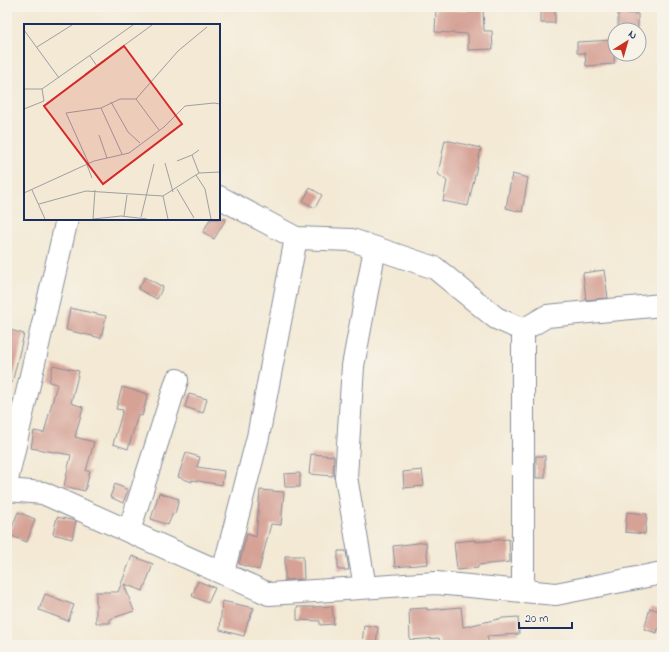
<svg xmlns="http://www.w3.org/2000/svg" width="669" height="652" font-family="'Indie Flower',sans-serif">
<rect width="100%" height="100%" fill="#f7f3e8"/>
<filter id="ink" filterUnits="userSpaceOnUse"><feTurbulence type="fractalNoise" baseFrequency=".025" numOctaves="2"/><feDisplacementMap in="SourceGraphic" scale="8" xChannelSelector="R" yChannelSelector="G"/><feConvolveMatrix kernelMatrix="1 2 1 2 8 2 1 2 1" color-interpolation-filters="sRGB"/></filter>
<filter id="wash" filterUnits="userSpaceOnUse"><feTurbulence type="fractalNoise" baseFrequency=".012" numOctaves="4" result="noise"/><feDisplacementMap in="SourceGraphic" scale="16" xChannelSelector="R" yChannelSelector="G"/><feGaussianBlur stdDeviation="0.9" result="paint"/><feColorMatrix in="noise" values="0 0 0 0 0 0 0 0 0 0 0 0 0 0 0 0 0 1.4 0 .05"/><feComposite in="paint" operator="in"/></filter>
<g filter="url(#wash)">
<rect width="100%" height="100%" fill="#f3e9d4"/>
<g id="blocks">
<g fill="#d6a296">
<polygon points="467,7 483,7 484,31 492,31 493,49 468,50 468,34 435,32 436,9 467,11"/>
<rect x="541" y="7" width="14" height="16"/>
<polygon points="618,13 638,14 638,30 618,30"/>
<polygon points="615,40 614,64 586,66 585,53 577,53 577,42"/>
<polygon points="445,140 481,148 468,206 443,201 447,181 438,174"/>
<polygon points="512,174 528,178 522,212 506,208"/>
<polygon points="310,188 322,195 315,208 303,201"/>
<polygon points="210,219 226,219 214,239 203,232"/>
<polygon points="604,270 608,298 586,300 583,273"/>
<polygon points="145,277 163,287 157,299 138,289"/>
<polygon points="70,308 106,316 101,338 66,330"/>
<polygon points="7,329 24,334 12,383 7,382"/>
<polygon points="53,365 79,371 71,403 83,407 75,437 94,442 86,471 90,471 85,491 64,486 71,455 31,448 34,431 44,433 57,384 49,382"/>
<polygon points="122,387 148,394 142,416 138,415 128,449 113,444 123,410 116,409"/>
<polygon points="189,394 207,399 203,413 185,407"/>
<polygon points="186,453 200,457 197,467 224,471 222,485 192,480 192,482 178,477"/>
<polygon points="311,454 334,456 333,476 309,474"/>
<rect x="536" y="456" width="9" height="22"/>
<polygon points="422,470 424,486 404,488 403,472"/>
<polygon points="300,473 300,487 285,487 284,474"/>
<polygon points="115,484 128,490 123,503 110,497"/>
<polygon points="260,490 284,492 281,525 271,524 259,570 239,564 247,534 256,537"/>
<polygon points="159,493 179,499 175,514 173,513 168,525 151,519"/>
<polygon points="18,512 35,519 27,542 9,535"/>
<polygon points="627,512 647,514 645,534 625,532"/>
<polygon points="57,517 76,521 72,539 53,534"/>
<polygon points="509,539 510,562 478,565 478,568 457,570 454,542 475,540 475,542"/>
<polygon points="426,542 428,564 395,567 393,546"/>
<polygon points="338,551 346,551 349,570 338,570"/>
<polygon points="132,556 153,564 143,591 124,584 134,611 110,619 110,623 96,623 96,592 118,592"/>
<polygon points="285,556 303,556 304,579 285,580"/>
<polygon points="198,581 215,588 208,603 192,596"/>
<polygon points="45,594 74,605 68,621 39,610"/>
<polygon points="222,601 254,608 247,624 244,636 220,630"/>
<polygon points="332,606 334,624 320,625 320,621 297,620 297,607 314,607"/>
<polygon points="461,607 463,627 503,618 518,617 519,634 487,636 489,645 440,645 439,638 410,640 409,609 427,608 427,610"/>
<polygon points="650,608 662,612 662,618 657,633 644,629"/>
<polygon points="364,625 378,627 376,645 362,645"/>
</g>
</g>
</g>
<g filter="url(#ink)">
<use href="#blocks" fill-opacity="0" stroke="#878c99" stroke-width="1"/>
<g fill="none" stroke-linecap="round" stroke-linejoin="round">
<g stroke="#878c99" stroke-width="24">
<g id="minor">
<polyline points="219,197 296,238 352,240 435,268 496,318 523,330 547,316 662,305"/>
<polyline points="523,330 523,591"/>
<polyline points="7,480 67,219"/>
<polyline points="7,490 43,493 269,594 436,583 556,594 662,573"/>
<polyline points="129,531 177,380"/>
<polyline points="223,572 258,437 296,238"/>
<polyline points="365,587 346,477 353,366 375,248"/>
</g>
</g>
<use href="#minor" stroke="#fff" stroke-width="22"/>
</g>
</g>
<g transform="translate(24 24)">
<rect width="196" height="196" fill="#f3e9d4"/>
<path fill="none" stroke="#9d9fa5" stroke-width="1" d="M0 6 35 54M13 23 48 1M66 32 73 42M61 50 128 1M0 65H18M112 75 135 106M87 78 104 108 116 119M77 84 98 130M0 85 20 77 18 65 109 1M75 111 83 134M175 126 168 131 175 149M153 137 168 131M141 139 149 168M65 140 42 89 77 84 96 75H112L154 27 183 3M63 141 68 154M172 151 181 165 187 195M153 165 170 194M8 166 21 195M0 169 70 137 105 129 140 103 161 82 190 79 196 80M139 172 144 195M15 180 62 167 139 172 175 149 196 148M100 192 103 171M117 193 130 140M69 195 97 192 123 195M69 195 71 166"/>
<path fill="#d62828" fill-opacity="0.15" stroke="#d62828" stroke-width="2" d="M100 22 158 100 79 160 20 82Z"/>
<rect width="196" height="196" fill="none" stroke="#1b2f5e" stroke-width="2"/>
</g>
<rect width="669" height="652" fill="none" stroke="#f7f3e8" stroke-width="24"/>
<g transform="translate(627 42) rotate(37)"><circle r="19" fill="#f7f3e8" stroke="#9fa5b1"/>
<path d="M0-3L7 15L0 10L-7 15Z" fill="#c8321e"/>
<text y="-6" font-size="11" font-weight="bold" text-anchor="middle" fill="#1b2f5e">N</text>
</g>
<path d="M519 622v6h53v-6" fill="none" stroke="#1b2f5e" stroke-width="2"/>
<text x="525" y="622" font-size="12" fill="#1b2f5e" stroke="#f7f3e8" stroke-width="3" paint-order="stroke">20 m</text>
</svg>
